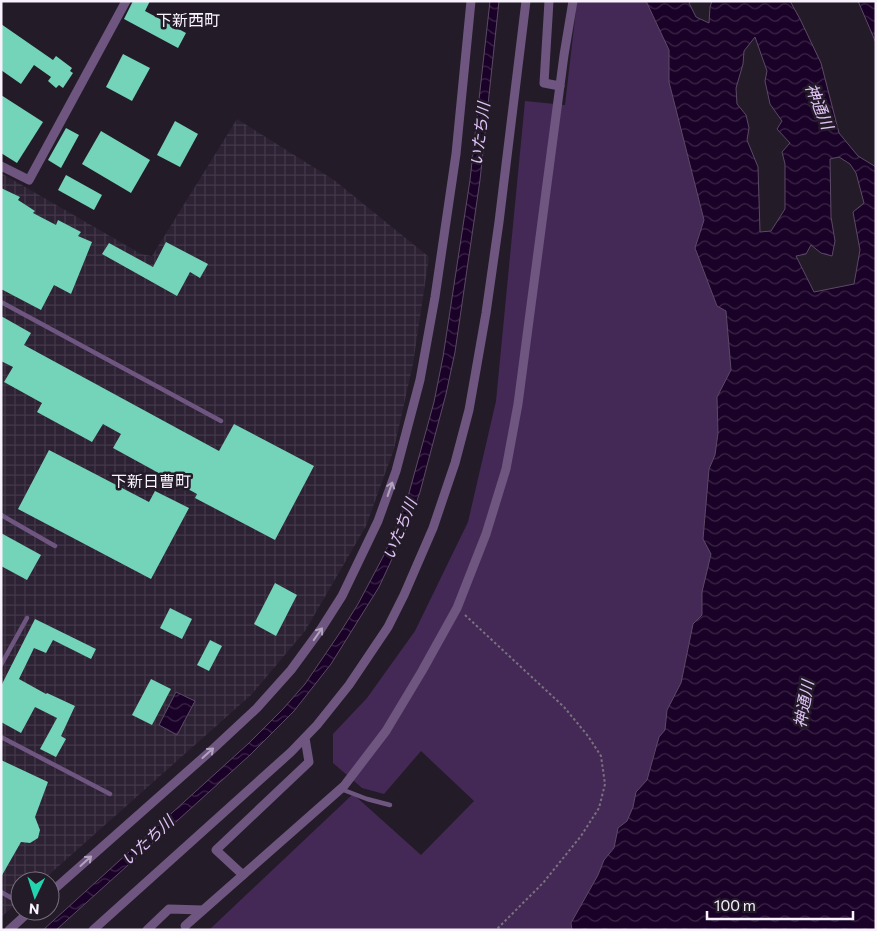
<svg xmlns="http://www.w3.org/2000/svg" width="877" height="931" font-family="Commissioner,'Noto Sans JP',sans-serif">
<defs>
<pattern id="industrial-grid" width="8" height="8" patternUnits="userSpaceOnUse" patternTransform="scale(1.25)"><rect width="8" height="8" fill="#2d2234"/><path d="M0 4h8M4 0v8" fill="none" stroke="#423848"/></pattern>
<pattern id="water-waves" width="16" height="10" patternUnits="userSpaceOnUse" patternTransform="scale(1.25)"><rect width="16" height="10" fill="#1a0127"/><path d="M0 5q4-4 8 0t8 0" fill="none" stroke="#3c2647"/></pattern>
</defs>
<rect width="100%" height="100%" fill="#231b28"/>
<polygon fill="url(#industrial-grid)" points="237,119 334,180 429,257 413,364 394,449 366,526 305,631 251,695 42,881 20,881 20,901 1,917 1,173 141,254 152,256"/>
<polygon fill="#442956" points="577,1 646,1 669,50 669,82 704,220 695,248 726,311 731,370 717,397 718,433 715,455 709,469 703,538 711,554 702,592 702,615 693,624 681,683 667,710 665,730 655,750 647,780 636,792 633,807 627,821 618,828 614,848 604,860 598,875 571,923 572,930 209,930 353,794 421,855 474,801 421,751 384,794 362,788 333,763 333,734 367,698 415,631 468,522 496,401 525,101 565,105"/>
<g fill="url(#water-waves)" stroke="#5c4967" fill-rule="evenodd">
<polygon points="490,1 499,1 480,180 455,352 446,394 420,492 410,520 379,587 331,664 294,711 250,755 56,930 43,930 249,743 283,709 305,684 341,631 358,604 384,555 406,504 434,402 443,357 470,180"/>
<path d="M646 1H690L689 3 696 17 709 23 710 7 712 1H790L800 19 821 63 839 133 858 156 876 167V930H572L571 923 598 875 604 860 614 848 618 828 627 821 633 807 636 792 647 780 659 737 665 730 667 710 681 683 693 624 702 615V592L711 554 703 539 709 469 715 455 718 433 717 397 731 370 726 311 717 306 695 248 704 220 669 82V50ZM755 37 767 71 765 81 770 104 782 121 777 129 790 143 782 152 785 164V209L771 231 760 232 758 167 747 140 749 128 746 115 737 104 736 88 743 64 744 51ZM839 157 850 164 856 173 864 203 853 212 860 250 854 284 814 292 796 256 806 254 811 245 821 253 832 256 835 241 831 217 830 159Z"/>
<polygon points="858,1 876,1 876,43"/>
<polygon points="176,692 195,701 177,735 159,725"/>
</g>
<g fill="#74d4b9">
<polygon points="133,1 150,1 145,11 186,33 178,48 124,19"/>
<polygon points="1,24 53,60 56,56 72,68 70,71 73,73 63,88 59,85 56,88 48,81 51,77 34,65 21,84 1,70"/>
<polygon points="123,54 150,68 132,101 106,87"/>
<polygon points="1,95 43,122 17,163 1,153"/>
<polygon points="175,121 198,134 180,167 157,155"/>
<polygon points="66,128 79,135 61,168 48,160"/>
<polygon points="101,131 150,160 131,193 82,164"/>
<polygon points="66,175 102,195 94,210 58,190"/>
<polygon points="1,188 20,197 18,200 35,211 33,213 56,225 58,220 81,232 78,236 92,242 71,294 54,285 41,310 1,289"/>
<polygon points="166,242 208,264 200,278 190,272 177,296 102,254 109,243 153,267"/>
<polygon points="1,316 31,333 24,345 219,451 234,424 314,466 275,540 195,498 197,494 113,448 121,434 103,424 92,442 37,412 42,403 4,382 13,367 1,361"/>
<polygon points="49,450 149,502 155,491 189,508 151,579 18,509"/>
<polygon points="1,533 41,555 27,580 1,566"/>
<polygon points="275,583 297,595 276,636 254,624"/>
<polygon points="170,608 192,619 182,639 160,628"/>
<polygon points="35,619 96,649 91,659 53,640 46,653 34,648 19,679 46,694 47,693 75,706 61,736 66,739 56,757 40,749 57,718 35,707 21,733 1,722 1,686"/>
<polygon points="210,640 222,646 209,671 197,665"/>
<polygon points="151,679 171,689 152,725 132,715"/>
<polygon points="1,760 48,782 35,817 40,830 38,838 30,843 21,842 1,877"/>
</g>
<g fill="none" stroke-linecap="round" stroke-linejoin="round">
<polyline stroke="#7a737f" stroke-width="2" stroke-dasharray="2.5 2.5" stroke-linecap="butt" points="465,615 564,707 588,736 601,756 605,784 599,808 581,836 543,883 496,930"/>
<g stroke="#6f5680" stroke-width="4.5">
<polyline points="1,302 221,421"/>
<polyline points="1,515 55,546"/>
<polyline points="1,665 27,618"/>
<polyline points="1,737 110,794"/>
<polyline points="341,789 367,799 390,805"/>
<polyline points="1,892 20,903"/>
</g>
<g stroke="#6f5680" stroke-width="9">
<polyline points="549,1 544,83 560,86"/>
<polyline points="1,166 29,180 126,1"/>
<polyline points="243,875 216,850 309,762 305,738"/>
<polyline points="50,893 214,748 257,708 291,670 321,629 342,596 378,521 396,471 420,380 435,297 456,154 471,1"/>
<polyline points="185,926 344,786 386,731 422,671 457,608 486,534 506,469 518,404 564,55 573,1"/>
<polyline points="9,930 30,911"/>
<polyline points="93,930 291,752 317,725 349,685 388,627 404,595 433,528 455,463 469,410 486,313 499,222 526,1"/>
<polyline points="147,930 169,909 203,910"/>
</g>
</g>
<defs><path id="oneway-shaft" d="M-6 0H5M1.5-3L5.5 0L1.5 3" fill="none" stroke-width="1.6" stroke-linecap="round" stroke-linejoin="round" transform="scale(1.25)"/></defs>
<g stroke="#b3a4be">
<use href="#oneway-shaft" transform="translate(390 489) rotate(-71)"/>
<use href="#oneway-shaft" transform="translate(318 634) rotate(-55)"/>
<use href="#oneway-shaft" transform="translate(208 753) rotate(-42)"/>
<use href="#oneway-shaft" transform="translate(86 861) rotate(-42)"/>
</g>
<g text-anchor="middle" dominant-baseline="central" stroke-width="5" stroke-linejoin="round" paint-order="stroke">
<g font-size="16" fill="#f7f2fb" stroke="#231b28">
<text x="188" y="19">下新西町</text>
<text x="151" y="480">下新日曹町</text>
</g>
<g font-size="16" font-style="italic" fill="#e2c4f8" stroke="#231b28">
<text transform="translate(820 106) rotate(68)">神通川</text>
<text transform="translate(479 134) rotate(-83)">いたち川</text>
<text transform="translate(399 529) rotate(-68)">いたち川</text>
<text transform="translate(803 704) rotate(-80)">神通川</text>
<text transform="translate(147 840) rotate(-43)">いたち川</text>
</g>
</g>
<rect width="877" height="931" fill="none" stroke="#f7f2fb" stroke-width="5"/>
<g transform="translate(35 896) rotate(184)"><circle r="24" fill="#231b28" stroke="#78717c"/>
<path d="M0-4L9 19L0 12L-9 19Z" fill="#22d5af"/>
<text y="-8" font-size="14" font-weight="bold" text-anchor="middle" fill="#f7f2fb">N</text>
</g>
<path d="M707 911v8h146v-8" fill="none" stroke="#f7f2fb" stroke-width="2.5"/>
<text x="714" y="911" font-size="15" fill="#f7f2fb" stroke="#231b28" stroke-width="4" paint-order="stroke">100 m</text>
</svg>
